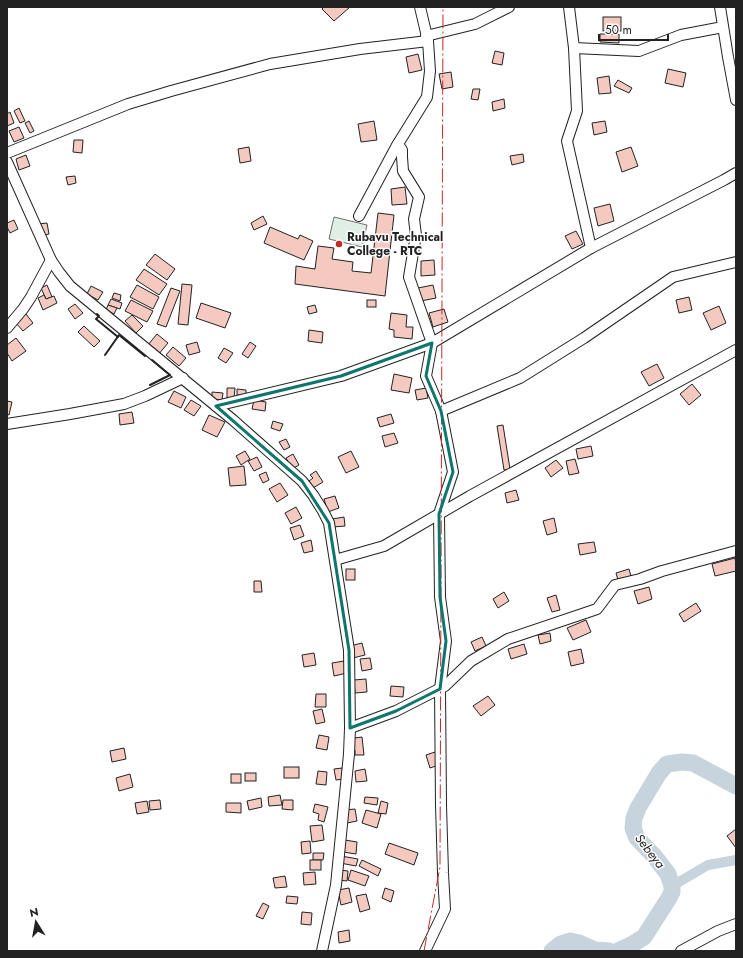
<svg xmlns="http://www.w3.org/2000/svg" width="743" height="958" font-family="Jost,sans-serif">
<rect width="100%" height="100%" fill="#fff"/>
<polygon fill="#e0efe3" stroke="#6f6f6f" points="334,217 367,225 362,247 329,239"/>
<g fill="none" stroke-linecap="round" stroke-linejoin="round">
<polyline stroke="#c7d3dd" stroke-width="10" points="672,886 708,865 736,860"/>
<g stroke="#c7d3dd" stroke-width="17">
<polyline points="552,951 561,944 570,941 579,943 595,950 609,951"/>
<polyline points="618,951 631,945 644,937 669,898 672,892 672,886 668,874 655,857 637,838 633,828 634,818 638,808 659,773 667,764 682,762 693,763 736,786"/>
</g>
</g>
<g fill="#f3c9c0" stroke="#222">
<polygon points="324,7 350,7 334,21 322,9"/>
<rect x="603" y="17" width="18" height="14"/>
<polygon points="600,34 619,34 619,43 600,42"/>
<polygon points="495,51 504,53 502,65 492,63"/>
<polygon points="418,54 422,70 409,73 406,57"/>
<polygon points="668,69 686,73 683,87 665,83"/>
<polygon points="451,72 453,87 442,89 439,74"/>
<polygon points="609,76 611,93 599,94 597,78"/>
<polygon points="618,80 632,88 629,93 614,86"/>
<polygon points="473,89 480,89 478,100 471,99"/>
<polygon points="504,99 505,108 493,111 492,102"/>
<polygon points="19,108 25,121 20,123 14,111"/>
<polygon points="10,112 14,123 7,126 7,114"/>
<polygon points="29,121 34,131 30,133 25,123"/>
<polygon points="374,121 377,140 361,142 358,124"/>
<polygon points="605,121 607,132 594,135 592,123"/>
<polygon points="19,127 24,138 14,142 9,131"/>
<polygon points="74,140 83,140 82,153 73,152"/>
<polygon points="249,147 251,161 240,163 238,149"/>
<polygon points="631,147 638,166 622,172 616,152"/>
<polygon points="523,154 524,162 512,165 510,156"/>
<polygon points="26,155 30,166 19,170 16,159"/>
<polygon points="75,176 76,183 68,185 66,177"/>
<polygon points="405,187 407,204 392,205 391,189"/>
<polygon points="610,204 614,221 598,226 594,208"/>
<polygon points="378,213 394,215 385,296 295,284 296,266 315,269 318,246 334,248 332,259 353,262 352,271 371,273"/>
<polygon points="263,216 267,224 254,230 251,223"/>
<polygon points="14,220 18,229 10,233 7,227 7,223"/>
<polygon points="47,223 49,234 41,236 38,224"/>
<polygon points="270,227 298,239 300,235 313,241 304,260 264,243"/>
<polygon points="576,231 583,244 572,249 565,236"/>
<polygon points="155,254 175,269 167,280 146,265"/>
<polygon points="434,260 435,275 421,276 421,261"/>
<polygon points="144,269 167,284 159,295 136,280"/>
<polygon points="182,284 192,285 188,325 178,324"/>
<polygon points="47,285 52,297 46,299 41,288"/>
<polygon points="137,285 159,297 153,309 130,297"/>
<polygon points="433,285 436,298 421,301 418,288"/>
<polygon points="91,286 103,292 98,300 87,294"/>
<polygon points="171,288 180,291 166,327 157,324"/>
<polygon points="114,293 121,295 120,301 112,298"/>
<polygon points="44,295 46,299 54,296 57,303 43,310 38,298"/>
<polygon points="689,297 692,310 679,313 676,300"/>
<polygon points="111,299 122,303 120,309 108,305"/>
<polygon points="131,300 153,311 147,322 125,311"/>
<rect x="367" y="300" width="9" height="7"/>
<polygon points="201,303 231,313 225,328 196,318"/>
<polygon points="75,304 83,313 75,319 68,309"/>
<polygon points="108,305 117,308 114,314 106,310"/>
<polygon points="315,305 317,312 309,314 307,307"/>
<polygon points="719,306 726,323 711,330 703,313"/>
<polygon points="444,309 448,322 433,327 429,313"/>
<polygon points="391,313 407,315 406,327 413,327 412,339 394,337 394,330 389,329"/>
<polygon points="26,314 33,323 23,331 16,323"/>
<polygon points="132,315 143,326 136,333 125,321"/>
<polygon points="84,326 100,341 94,347 78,332"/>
<polygon points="309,330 323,332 322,343 308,341"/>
<polygon points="157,334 168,343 158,355 147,346"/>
<polygon points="16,338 26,351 12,361 7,353 7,345"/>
<polygon points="197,342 200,352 189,355 186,345"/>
<polygon points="250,342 256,346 248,358 242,354"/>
<polygon points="173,347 186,358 179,366 166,355"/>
<polygon points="224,348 233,353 226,363 218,358"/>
<polygon points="657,364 664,378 649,386 641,372"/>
<polygon points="394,374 412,378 409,393 391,390"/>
<polygon points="692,384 701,395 689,405 680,394"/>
<polygon points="227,388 235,388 234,399 227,398"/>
<polygon points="426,388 428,398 417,400 415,390"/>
<polygon points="237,389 246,390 246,395 237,395"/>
<polygon points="174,391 186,397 181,408 168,402"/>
<polygon points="212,392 223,393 222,400 212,399"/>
<polygon points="191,400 201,406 194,416 184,410"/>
<polygon points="254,400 266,402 265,411 252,409"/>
<polygon points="7,401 12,402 9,415 7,414"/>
<polygon points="132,412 134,423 120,425 119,414"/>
<polygon points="391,414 394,423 380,427 377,418"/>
<polygon points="209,415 225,422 217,437 202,430"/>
<polygon points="273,421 283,424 280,431 271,428"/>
<polygon points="503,425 510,469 504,470 497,426"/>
<polygon points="394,433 398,443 385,447 382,436"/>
<polygon points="286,439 290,447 284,450 279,442"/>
<polygon points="591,446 593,456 578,459 576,449"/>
<polygon points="245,451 250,459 241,465 236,456"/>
<polygon points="351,451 359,467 346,473 338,457"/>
<polygon points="293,454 299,465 292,469 286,458"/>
<polygon points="257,457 262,467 254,471 248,461"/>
<polygon points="575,459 579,473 569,475 566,461"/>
<polygon points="556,460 563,468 551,477 545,468"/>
<polygon points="244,466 246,485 230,486 228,468"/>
<polygon points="316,471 323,482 313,488 309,481 313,478 310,475"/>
<polygon points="266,472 269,480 263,483 259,475"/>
<polygon points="280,483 288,495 277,502 269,489"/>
<polygon points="516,490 519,500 507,503 505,493"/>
<polygon points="335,496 339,508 328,512 324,499"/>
<polygon points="296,507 302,518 291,524 285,513"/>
<polygon points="344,517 345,526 333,527 332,519"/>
<polygon points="554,518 557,532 547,535 543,521"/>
<polygon points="300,525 304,536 294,540 290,528"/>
<polygon points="311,540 313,551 304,553 301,543"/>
<polygon points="594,542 596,552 580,555 578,544"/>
<polygon points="735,558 736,564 736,571 715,576 712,564"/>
<rect x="346" y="569" width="9" height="11"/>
<polygon points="629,569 631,576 618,580 616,573"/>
<polygon points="254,581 261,581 262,592 254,592"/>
<polygon points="649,587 652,599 638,604 634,591"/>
<polygon points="504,592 509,601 498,608 493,599"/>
<polygon points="556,595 560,610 552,612 547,598"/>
<polygon points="696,603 701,611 684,622 679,614"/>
<polygon points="586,620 591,632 573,640 567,628"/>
<polygon points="550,633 551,641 540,644 538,635"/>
<polygon points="482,637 486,646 475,651 471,642"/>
<polygon points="362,643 365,655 353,658 350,646"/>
<polygon points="524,644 527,654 511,659 508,649"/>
<polygon points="581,649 584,663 571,666 568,652"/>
<polygon points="314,653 316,665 304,667 302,655"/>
<polygon points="370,658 372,669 362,671 360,659"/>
<polygon points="344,661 347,673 334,676 332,663"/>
<polygon points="366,679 367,692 355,693 354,680"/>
<polygon points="391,686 404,687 403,697 390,696"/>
<polygon points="316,694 326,694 326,707 315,707"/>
<polygon points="488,696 495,705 481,716 473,706"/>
<polygon points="322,709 325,722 316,724 313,711"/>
<polygon points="319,735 329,737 327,750 316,748"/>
<polygon points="362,737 364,755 355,755 355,750 351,749 354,738"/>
<polygon points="124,748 126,759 112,762 110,751"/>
<polygon points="435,752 439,765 430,768 426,755"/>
<rect x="284" y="767" width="15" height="11"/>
<polygon points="342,768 344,779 336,780 334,769"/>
<polygon points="365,769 367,781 356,782 355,771"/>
<polygon points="318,771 327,772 326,785 316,784"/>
<rect x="245" y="773" width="11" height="8"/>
<polygon points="130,774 133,787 119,791 116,778"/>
<rect x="231" y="774" width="10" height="9"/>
<polygon points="280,795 282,805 269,806 268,797"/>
<polygon points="365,797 378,798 377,805 364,803"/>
<polygon points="261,798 262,807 249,810 247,801"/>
<polygon points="160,800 161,809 150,810 149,801"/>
<polygon points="283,800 293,800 293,810 282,809"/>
<polygon points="147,801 149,812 137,814 135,803"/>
<polygon points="381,801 388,803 386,814 378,813"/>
<polygon points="226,803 241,803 241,813 226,812"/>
<polygon points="315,804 328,807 324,822 318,820 319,814 313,812"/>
<polygon points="355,809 357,821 347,823 345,810"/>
<polygon points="366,810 381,814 377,828 362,823"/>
<polygon points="322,825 324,840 312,842 310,826"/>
<polygon points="736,829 736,848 727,836"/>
<polygon points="345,840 357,842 356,854 343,852"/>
<polygon points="310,841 311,853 302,854 301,842"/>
<polygon points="389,843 418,853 414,865 385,854"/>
<polygon points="313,853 324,853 323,860 313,860"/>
<polygon points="341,856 358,859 356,866 340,863"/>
<rect x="310" y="860" width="11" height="10"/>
<polygon points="362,860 381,869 378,876 359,866"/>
<polygon points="339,870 348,871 347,881 338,880"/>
<polygon points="351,870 369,876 365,886 348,880"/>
<polygon points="315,872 316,884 304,885 303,873"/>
<polygon points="285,876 287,887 275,888 273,878"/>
<polygon points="349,888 352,902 341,905 338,890"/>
<polygon points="385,888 394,891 391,902 382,898"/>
<polygon points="366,894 370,909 360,912 356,896"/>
<polygon points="287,896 298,897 297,904 286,903"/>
<polygon points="263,903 269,906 263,919 256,916"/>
<polygon points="302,912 312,913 311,925 301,924"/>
<polygon points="349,930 350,941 339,943 338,932"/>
</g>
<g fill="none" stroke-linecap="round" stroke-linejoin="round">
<g stroke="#222" stroke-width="12">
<g id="minor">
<polyline points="569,7 574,48 577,111 567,141 591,248"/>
<polyline points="720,7 728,57 736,100"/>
<polyline points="426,36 475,24 509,7"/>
<polyline points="574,48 639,51 681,35 723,27"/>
<polyline points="398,144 402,150 402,157 403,171 419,197 414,219 416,235 409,277 432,343 426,376 441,411 453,472 439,514 440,597 446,641 440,689 441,805 443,873 445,909 425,951"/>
<polyline points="7,153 128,104 171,91 270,64 360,49 428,41"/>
<polyline points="7,162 51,260 59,272 70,286 233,420 302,481 313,495 323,511 329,523 349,650 350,728 349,754 336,885 322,951"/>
<polyline points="359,216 396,147 427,97 430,71 428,41 420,7"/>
<polyline points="7,328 23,309 31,297 51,260"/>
<polyline points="216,406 341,376 432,343 591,248 724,180 736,173"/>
<polyline points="441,411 520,378 584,338 673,277 736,262"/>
<polyline points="7,424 70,414 124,404 145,396 183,378"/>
<polyline points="335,560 384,546 470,496 736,350"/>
<polyline points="350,728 396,711 445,686 471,661 508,639 597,609 615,585 640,579 662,571 736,551"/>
<polyline points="681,951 718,931 736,924"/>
</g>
</g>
<use href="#minor" stroke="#fff" stroke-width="10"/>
<g stroke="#222" stroke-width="2">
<polyline points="97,314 99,316 96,319 118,337"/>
<polyline points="105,355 119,335 145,356"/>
<polyline points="150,385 170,375 152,360"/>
</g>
<polyline stroke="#c62828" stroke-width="1" stroke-dasharray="14 3 2 3" stroke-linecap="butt" points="424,951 440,867 443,7"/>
</g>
<path fill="none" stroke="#0f766e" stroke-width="3" stroke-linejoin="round" d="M432 343 426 376 441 411 453 472 439 514 440 597 446 641 440 689 396 711 350 728 349 650 329 523 302 481 216 406 341 376Z"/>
<circle fill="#c62828" stroke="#fff" stroke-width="1.5" cx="339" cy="244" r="4"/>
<g text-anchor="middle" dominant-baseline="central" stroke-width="3" stroke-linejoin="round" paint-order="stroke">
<g font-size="12" font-weight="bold" fill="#222" stroke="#fff" text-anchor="start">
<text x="347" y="237">Rubavu Technical<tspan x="347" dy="14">College - RTC</tspan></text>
</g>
<g font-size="13" font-style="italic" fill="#222" stroke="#fff">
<text transform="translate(650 851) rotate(52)">Sebeya</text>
</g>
</g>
<rect width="743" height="958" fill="none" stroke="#222222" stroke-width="16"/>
<g transform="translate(36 922) rotate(349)" stroke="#ffffff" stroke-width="3" paint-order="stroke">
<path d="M0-3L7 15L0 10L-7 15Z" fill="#222222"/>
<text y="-6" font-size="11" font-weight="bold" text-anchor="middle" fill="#222222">N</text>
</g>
<path d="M599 34v6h69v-6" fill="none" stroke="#222222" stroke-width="2"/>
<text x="605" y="34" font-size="12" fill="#222222" stroke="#ffffff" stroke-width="3" paint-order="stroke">50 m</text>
</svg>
